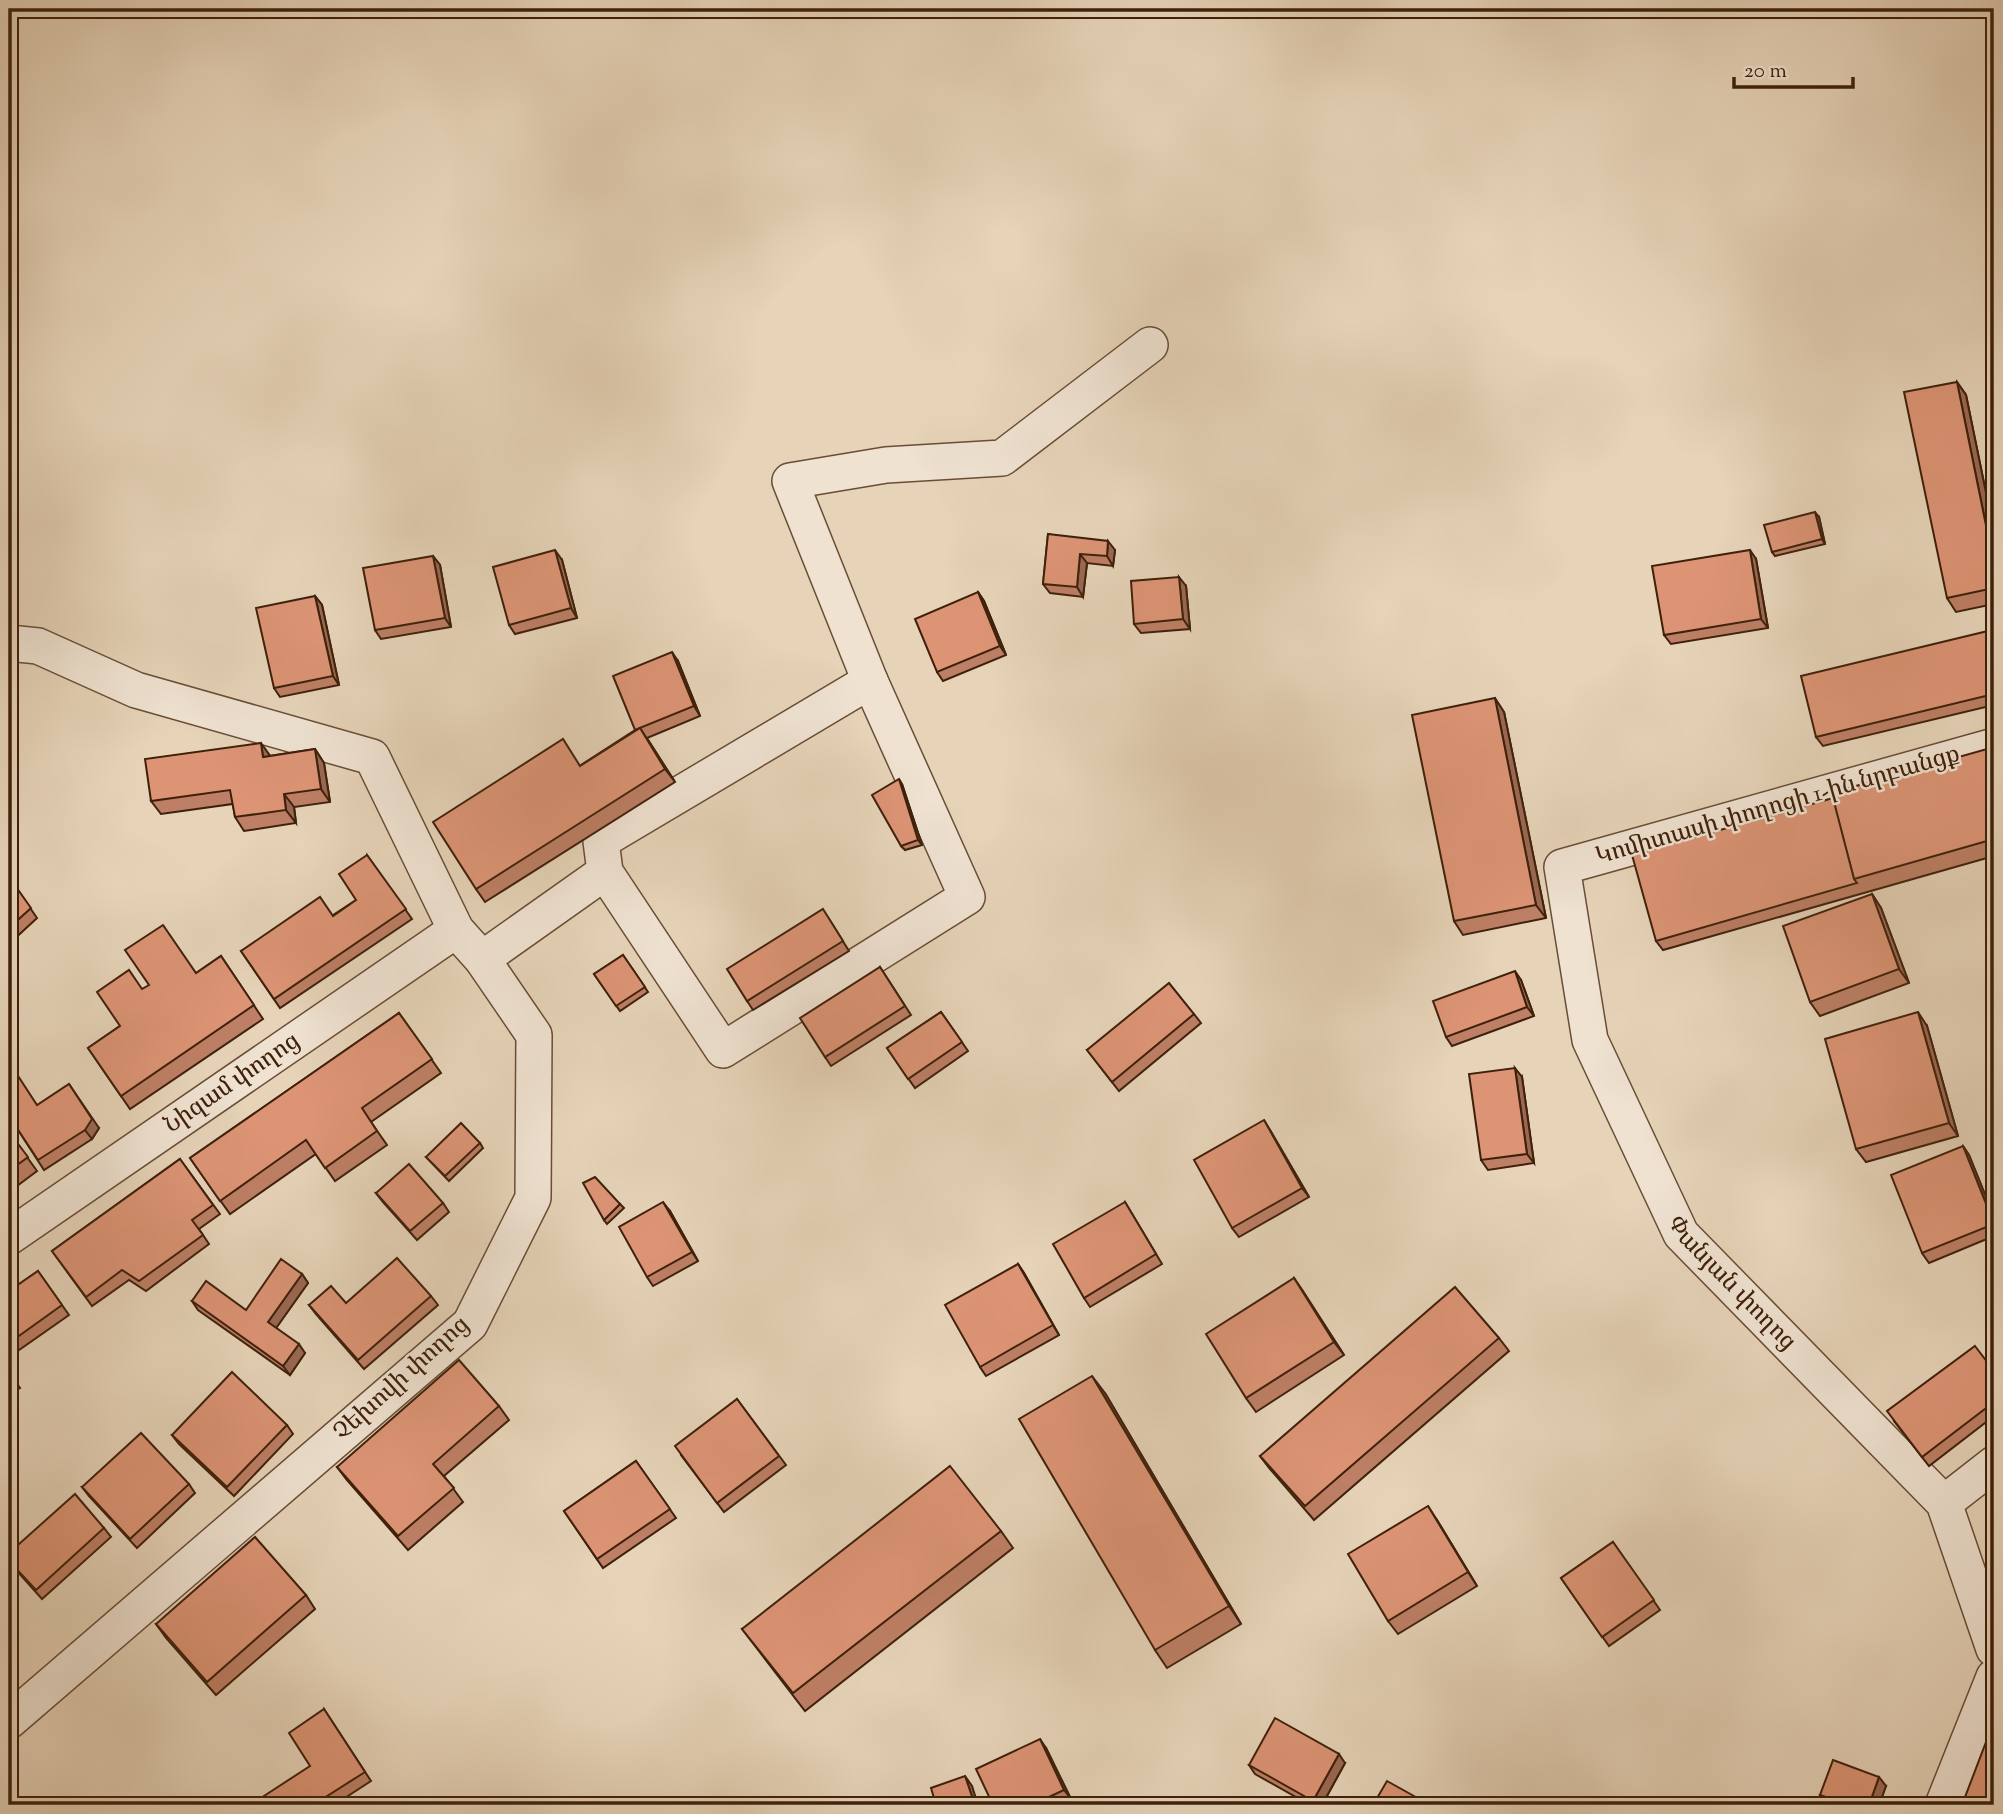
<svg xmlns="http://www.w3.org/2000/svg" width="2003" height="1814" font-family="'Sorts Mill Goudy','Noto Serif Armenian',serif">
<rect width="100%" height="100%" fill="#e6d3b8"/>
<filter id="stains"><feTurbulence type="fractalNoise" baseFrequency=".00286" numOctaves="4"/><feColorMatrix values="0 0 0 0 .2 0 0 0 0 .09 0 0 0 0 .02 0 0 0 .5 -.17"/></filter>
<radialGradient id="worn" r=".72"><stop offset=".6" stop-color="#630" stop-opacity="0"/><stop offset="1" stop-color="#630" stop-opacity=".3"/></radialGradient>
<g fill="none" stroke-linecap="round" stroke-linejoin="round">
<g stroke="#694d36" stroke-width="38">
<g id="minor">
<polyline points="9,643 38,646 136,690 372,757 456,930 482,959 534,1035 533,1198 470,1324 9,1721"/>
<polyline points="870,681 790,481 886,465 1002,458 1150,345"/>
<path id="s1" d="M1994 746 1562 867 1590 1040 1681 1234 1944 1503 1994 1649"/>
<polyline points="482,959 605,872 601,841 870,681 967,897 723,1050 605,872"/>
<path id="s2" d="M9 1237 456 930"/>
<polyline points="1944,1503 1994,1464"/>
<polyline points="1943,1805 1994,1677"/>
</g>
</g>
<use href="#minor" stroke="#efe2d1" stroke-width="35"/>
</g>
<g fill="#bd7f65" stroke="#3f200b" stroke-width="2">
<polygon points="1957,382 1966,395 1994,532 1994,604 1956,612 1947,598"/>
<polygon points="1819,517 1825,544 1775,556 1772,552"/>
<polygon points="1048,534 1115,550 1113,566 1087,563 1083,597 1050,593 1043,584"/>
<polygon points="433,556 440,565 451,627 381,639 375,630"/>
<polygon points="1756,559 1768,628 1671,644 1664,635"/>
<polygon points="562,560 577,618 515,634 509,625"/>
<polygon points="1186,586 1190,629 1141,633 1134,624"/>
<polygon points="978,592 984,601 1006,655 943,681 937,672"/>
<polygon points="315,596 322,605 339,685 280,697 274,688"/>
<polygon points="1994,633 1994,705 1823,746 1816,737"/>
<polygon points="678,661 700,716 647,738 675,782 485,902 476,889 581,765 635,730"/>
<polygon points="1504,712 1546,918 1463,935 1454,921"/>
<polygon points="1994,747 1994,856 1663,950 1656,941 1833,798"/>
<polygon points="315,749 324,763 330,802 294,807 296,823 244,831 235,817 233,804 161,814 151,801 270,756"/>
<polygon points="902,784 922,845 905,850 901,846"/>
<polygon points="367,855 412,919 280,1008 241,951 333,915 356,900"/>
<polygon points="9,877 37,918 9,944"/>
<polygon points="1872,894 1881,908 1909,983 1820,1016 1810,1002"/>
<polygon points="829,919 849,951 753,1010 747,1001"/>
<polygon points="623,955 648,992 620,1011 594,974"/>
<polygon points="221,956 263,1019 130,1109 88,1048"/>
<polygon points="880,967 911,1015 831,1066 825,1057"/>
<polygon points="1521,980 1534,1016 1452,1046 1446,1037"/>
<polygon points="941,1012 968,1051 915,1088 887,1048"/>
<polygon points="399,1013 441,1073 371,1122 387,1145 335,1181 316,1154 230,1214 190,1158"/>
<polygon points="1194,1014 1201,1023 1119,1091 1087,1050"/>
<polygon points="1927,1026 1958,1136 1866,1162 1856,1149"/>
<polygon points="1522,1077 1534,1163 1488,1170 1481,1160"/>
<polygon points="37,1105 99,1128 92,1139 44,1170 9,1116"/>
<polygon points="1270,1130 1309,1197 1239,1237 1232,1228"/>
<polygon points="9,1132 37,1171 9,1192"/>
<polygon points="480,1143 483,1148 449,1181 426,1157"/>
<polygon points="1963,1146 1969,1155 1994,1217 1994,1236 1929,1263 1922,1253"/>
<polygon points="180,1159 220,1214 199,1229 209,1244 146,1291 129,1280 92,1306 52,1251"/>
<polygon points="376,1193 443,1203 449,1212 417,1240 383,1202"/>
<polygon points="1125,1202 1162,1264 1090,1307 1084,1298"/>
<polygon points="620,1204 624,1208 607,1224 604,1220"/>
<polygon points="670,1211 698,1261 653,1286 647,1277"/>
<polygon points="1018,1264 1024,1273 1059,1335 986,1376 980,1367"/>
<polygon points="38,1271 69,1315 9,1357 9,1291"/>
<polygon points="302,1274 308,1283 276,1328 305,1353 290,1375 198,1310 192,1301 246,1310"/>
<polygon points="1294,1278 1344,1355 1256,1412 1246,1398"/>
<polygon points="431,1296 438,1305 364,1369 316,1314 309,1305 346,1303"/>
<polygon points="1499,1338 1509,1351 1314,1520 1270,1469 1260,1456"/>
<polygon points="1994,1371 1994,1416 1929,1466 1894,1421"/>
<polygon points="9,1372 20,1388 9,1395"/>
<polygon points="1105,1393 1241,1624 1167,1668 1155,1650"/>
<polygon points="737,1399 786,1465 724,1512 681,1455"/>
<polygon points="499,1406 509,1420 444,1476 463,1502 408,1550 347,1480 337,1467"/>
<polygon points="287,1425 293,1434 234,1496 179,1444 172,1435"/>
<polygon points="636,1461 676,1518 603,1568 564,1511"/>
<polygon points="189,1484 195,1493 137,1548 89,1496 82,1487"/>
<polygon points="1437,1520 1477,1586 1398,1634 1388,1621"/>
<polygon points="104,1528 111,1537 42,1599 9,1562 9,1553"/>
<polygon points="1001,1531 1013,1548 805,1711 755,1646 742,1629"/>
<polygon points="1613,1542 1660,1610 1609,1646 1561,1578"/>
<polygon points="306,1595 315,1609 216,1695 166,1638 156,1624"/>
<polygon points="324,1709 371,1781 334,1805 270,1805 310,1766"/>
<polygon points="1046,1748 1071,1799 1058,1805 993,1805"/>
<polygon points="1345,1763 1322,1805 1310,1805 1255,1774 1249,1765"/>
<polygon points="1886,1786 1879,1805 1826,1805 1820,1795"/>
</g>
<g fill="#9a6852" stroke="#3f200b" stroke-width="2">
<polygon points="1957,382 1966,395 1994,532 1994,565"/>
<polygon points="1815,512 1819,517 1825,544 1822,539"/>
<polygon points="1108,541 1115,550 1113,566 1107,556"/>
<polygon points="555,550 562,560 577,618 571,608"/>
<polygon points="1750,550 1756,559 1768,628 1761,619"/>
<polygon points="1080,554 1087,563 1083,597 1077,587"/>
<polygon points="433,556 440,565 451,627 445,618"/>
<polygon points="1179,577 1186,586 1190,629 1183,619"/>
<polygon points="978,592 984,601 1006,655 1000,646"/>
<polygon points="315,596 322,605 339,685 333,676"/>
<polygon points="672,652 678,661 700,716 694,706"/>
<polygon points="1495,698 1504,712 1546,918 1536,905"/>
<polygon points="640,728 649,742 675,782 665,769"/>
<polygon points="261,743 271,757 263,757"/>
<polygon points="315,749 324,763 330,802 321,789"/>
<polygon points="899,779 902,784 922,845 918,840"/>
<polygon points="284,794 294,807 296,823 286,810"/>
<polygon points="1872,894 1881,908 1909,983 1899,969"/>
<polygon points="1515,971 1521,980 1534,1016 1527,1007"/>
<polygon points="1918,1012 1927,1026 1958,1136 1949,1123"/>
<polygon points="1515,1068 1522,1077 1534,1163 1527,1154"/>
<polygon points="69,1084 99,1128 92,1139 85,1130"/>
<polygon points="1264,1120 1270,1130 1309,1197 1302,1188"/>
<polygon points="1963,1146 1969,1155 1994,1217 1994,1224"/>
<polygon points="663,1202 670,1211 698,1261 692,1252"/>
<polygon points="1018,1264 1024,1273 1059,1335 1053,1325"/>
<polygon points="302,1274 308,1283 274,1331 268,1322"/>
<polygon points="1294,1278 1303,1291 1344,1355 1334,1342"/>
<polygon points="299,1344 305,1353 290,1375 283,1366"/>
<polygon points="1092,1376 1105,1393 1241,1624 1229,1606"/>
<polygon points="1428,1506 1437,1520 1477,1586 1468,1572"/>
<polygon points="1040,1739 1046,1748 1071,1799 1064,1790"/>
<polygon points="1339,1754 1345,1763 1322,1805 1316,1805 1313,1801"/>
<polygon points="965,1776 972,1786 978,1805 975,1805"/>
<polygon points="1879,1777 1886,1786 1879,1805 1869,1805"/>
</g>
<g fill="#dc9475" stroke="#3f200b" stroke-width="2">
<polygon points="1957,382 1994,565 1994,588 1947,598 1904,392"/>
<polygon points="1815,512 1822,539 1772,552 1764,525"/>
<polygon points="1048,534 1108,541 1107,556 1080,554 1077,587 1043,584"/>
<polygon points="555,550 571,608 509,625 493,567"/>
<polygon points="1750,550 1761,619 1664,635 1652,566"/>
<polygon points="433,556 445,618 375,630 363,568"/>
<polygon points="1179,577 1183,619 1134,624 1131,581"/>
<polygon points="978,592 1000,646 937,672 915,619"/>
<polygon points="315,596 333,676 274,688 256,608"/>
<polygon points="1992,630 1994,639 1994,694 1816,737 1801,676"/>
<polygon points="672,652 694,706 635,730 613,676"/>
<polygon points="1495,698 1536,905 1454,921 1412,715"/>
<polygon points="640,728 665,769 476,889 433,822 563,739 580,766"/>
<polygon points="261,743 263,757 315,749 321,789 284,794 286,810 235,817 230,790 151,801 145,759"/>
<polygon points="1994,747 1994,839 1854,879 1831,793"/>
<polygon points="899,779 918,840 901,846 872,795"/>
<polygon points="1833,798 1854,879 1857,883 1656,941 1632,855"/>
<polygon points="367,855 406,909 274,999 241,951 320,897 333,916 356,900 339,874"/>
<polygon points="9,877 31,908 9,928"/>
<polygon points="1872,894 1899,969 1810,1002 1783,926"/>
<polygon points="823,909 843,941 747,1001 727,969"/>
<polygon points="163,925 196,973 221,956 254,1005 121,1096 88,1048 120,1026 97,992 129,970 142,989 149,985 125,950"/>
<polygon points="623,955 645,987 616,1006 594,974"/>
<polygon points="880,967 905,1006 825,1057 800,1018"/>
<polygon points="1515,971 1527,1007 1446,1037 1433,1001"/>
<polygon points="1169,983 1194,1014 1112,1082 1087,1050"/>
<polygon points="941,1012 962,1042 908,1079 887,1048"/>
<polygon points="1918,1012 1949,1123 1856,1149 1825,1039"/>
<polygon points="399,1013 432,1059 362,1108 377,1131 325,1168 306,1140 220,1201 190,1158"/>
<polygon points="9,1062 37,1105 69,1084 92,1119 85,1130 38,1160 9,1116"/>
<polygon points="1515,1068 1527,1154 1481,1160 1469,1074"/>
<polygon points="1264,1120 1302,1188 1232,1228 1194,1160"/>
<polygon points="461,1123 480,1143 445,1176 426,1157"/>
<polygon points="9,1132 28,1157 9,1171"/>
<polygon points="1963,1146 1994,1224 1922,1253 1891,1175"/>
<polygon points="180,1159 213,1205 192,1220 203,1235 139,1281 122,1270 86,1297 52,1251"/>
<polygon points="409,1164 443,1203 410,1231 376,1193"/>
<polygon points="595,1177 620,1204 604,1220 583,1183"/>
<polygon points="663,1202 692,1252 647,1277 619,1227"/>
<polygon points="1125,1202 1156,1254 1084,1298 1053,1244"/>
<polygon points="397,1258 431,1296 358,1360 309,1305 331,1286 346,1303"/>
<polygon points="281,1259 302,1274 268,1322 299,1344 283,1366 192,1301 206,1281 246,1310"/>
<polygon points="1018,1264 1053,1325 980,1367 945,1305"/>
<polygon points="38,1271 62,1305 9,1343 9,1291"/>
<polygon points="1294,1278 1334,1342 1246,1398 1206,1334"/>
<polygon points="1455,1287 1499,1338 1305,1506 1260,1456"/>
<polygon points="1975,1346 1994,1371 1994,1402 1922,1457 1887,1411"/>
<polygon points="459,1360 499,1406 433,1464 454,1488 398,1536 337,1467"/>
<polygon points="9,1372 13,1378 9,1382"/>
<polygon points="232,1372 287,1425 227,1487 172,1435"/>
<polygon points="1092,1376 1229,1606 1155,1650 1019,1419"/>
<polygon points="737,1399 779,1456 717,1503 675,1446"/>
<polygon points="141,1433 189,1484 130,1539 82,1487"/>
<polygon points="636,1461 670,1509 597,1559 564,1511"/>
<polygon points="950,1466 1001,1531 793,1693 742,1629"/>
<polygon points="75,1494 104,1528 36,1590 9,1561 9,1553"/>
<polygon points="1428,1506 1468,1572 1388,1621 1348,1554"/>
<polygon points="255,1537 306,1595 207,1682 156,1624"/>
<polygon points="1613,1542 1654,1600 1602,1637 1561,1578"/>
<polygon points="324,1709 365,1772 313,1805 270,1805 264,1796 310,1766 289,1733"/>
<polygon points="1275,1718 1339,1754 1313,1801 1249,1765"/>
<polygon points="1994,1721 1994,1805 1962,1805"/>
<polygon points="1040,1739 1064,1790 1032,1805 993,1805 976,1769"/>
<polygon points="1833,1760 1879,1777 1869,1805 1848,1805 1820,1795"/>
<polygon points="965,1776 975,1805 936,1805 931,1788"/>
<polygon points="1387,1781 1430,1805 1373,1805"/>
</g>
<g text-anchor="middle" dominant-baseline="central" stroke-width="5" stroke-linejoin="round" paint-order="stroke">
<g font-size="24" fill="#3f200b" stroke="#efe2d1">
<text transform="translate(1778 806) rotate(-16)">Կոմիտասի փողոցի 1-ին նրբանցք</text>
<text stroke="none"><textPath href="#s2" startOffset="271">Նիզամ փողոց</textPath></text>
<text stroke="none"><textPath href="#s1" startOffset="908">Փանյան փողոց</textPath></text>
<text transform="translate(402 1379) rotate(-42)">Չեխովի փողոց</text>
</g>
</g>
<rect width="2003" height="1814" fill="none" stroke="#e6d3b8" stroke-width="35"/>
<rect x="10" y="10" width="1982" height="1793" fill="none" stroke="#3f200b" stroke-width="3.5"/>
<rect x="18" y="18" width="1968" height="1779" fill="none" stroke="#3f200b" stroke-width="2"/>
<path d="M1734 77v10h119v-10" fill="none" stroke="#3f200b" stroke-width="3.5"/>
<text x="1744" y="77" font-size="21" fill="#3f200b" stroke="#efe2d1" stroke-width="5" paint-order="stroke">20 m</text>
<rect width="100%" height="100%" filter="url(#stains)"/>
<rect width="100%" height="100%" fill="url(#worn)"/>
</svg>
